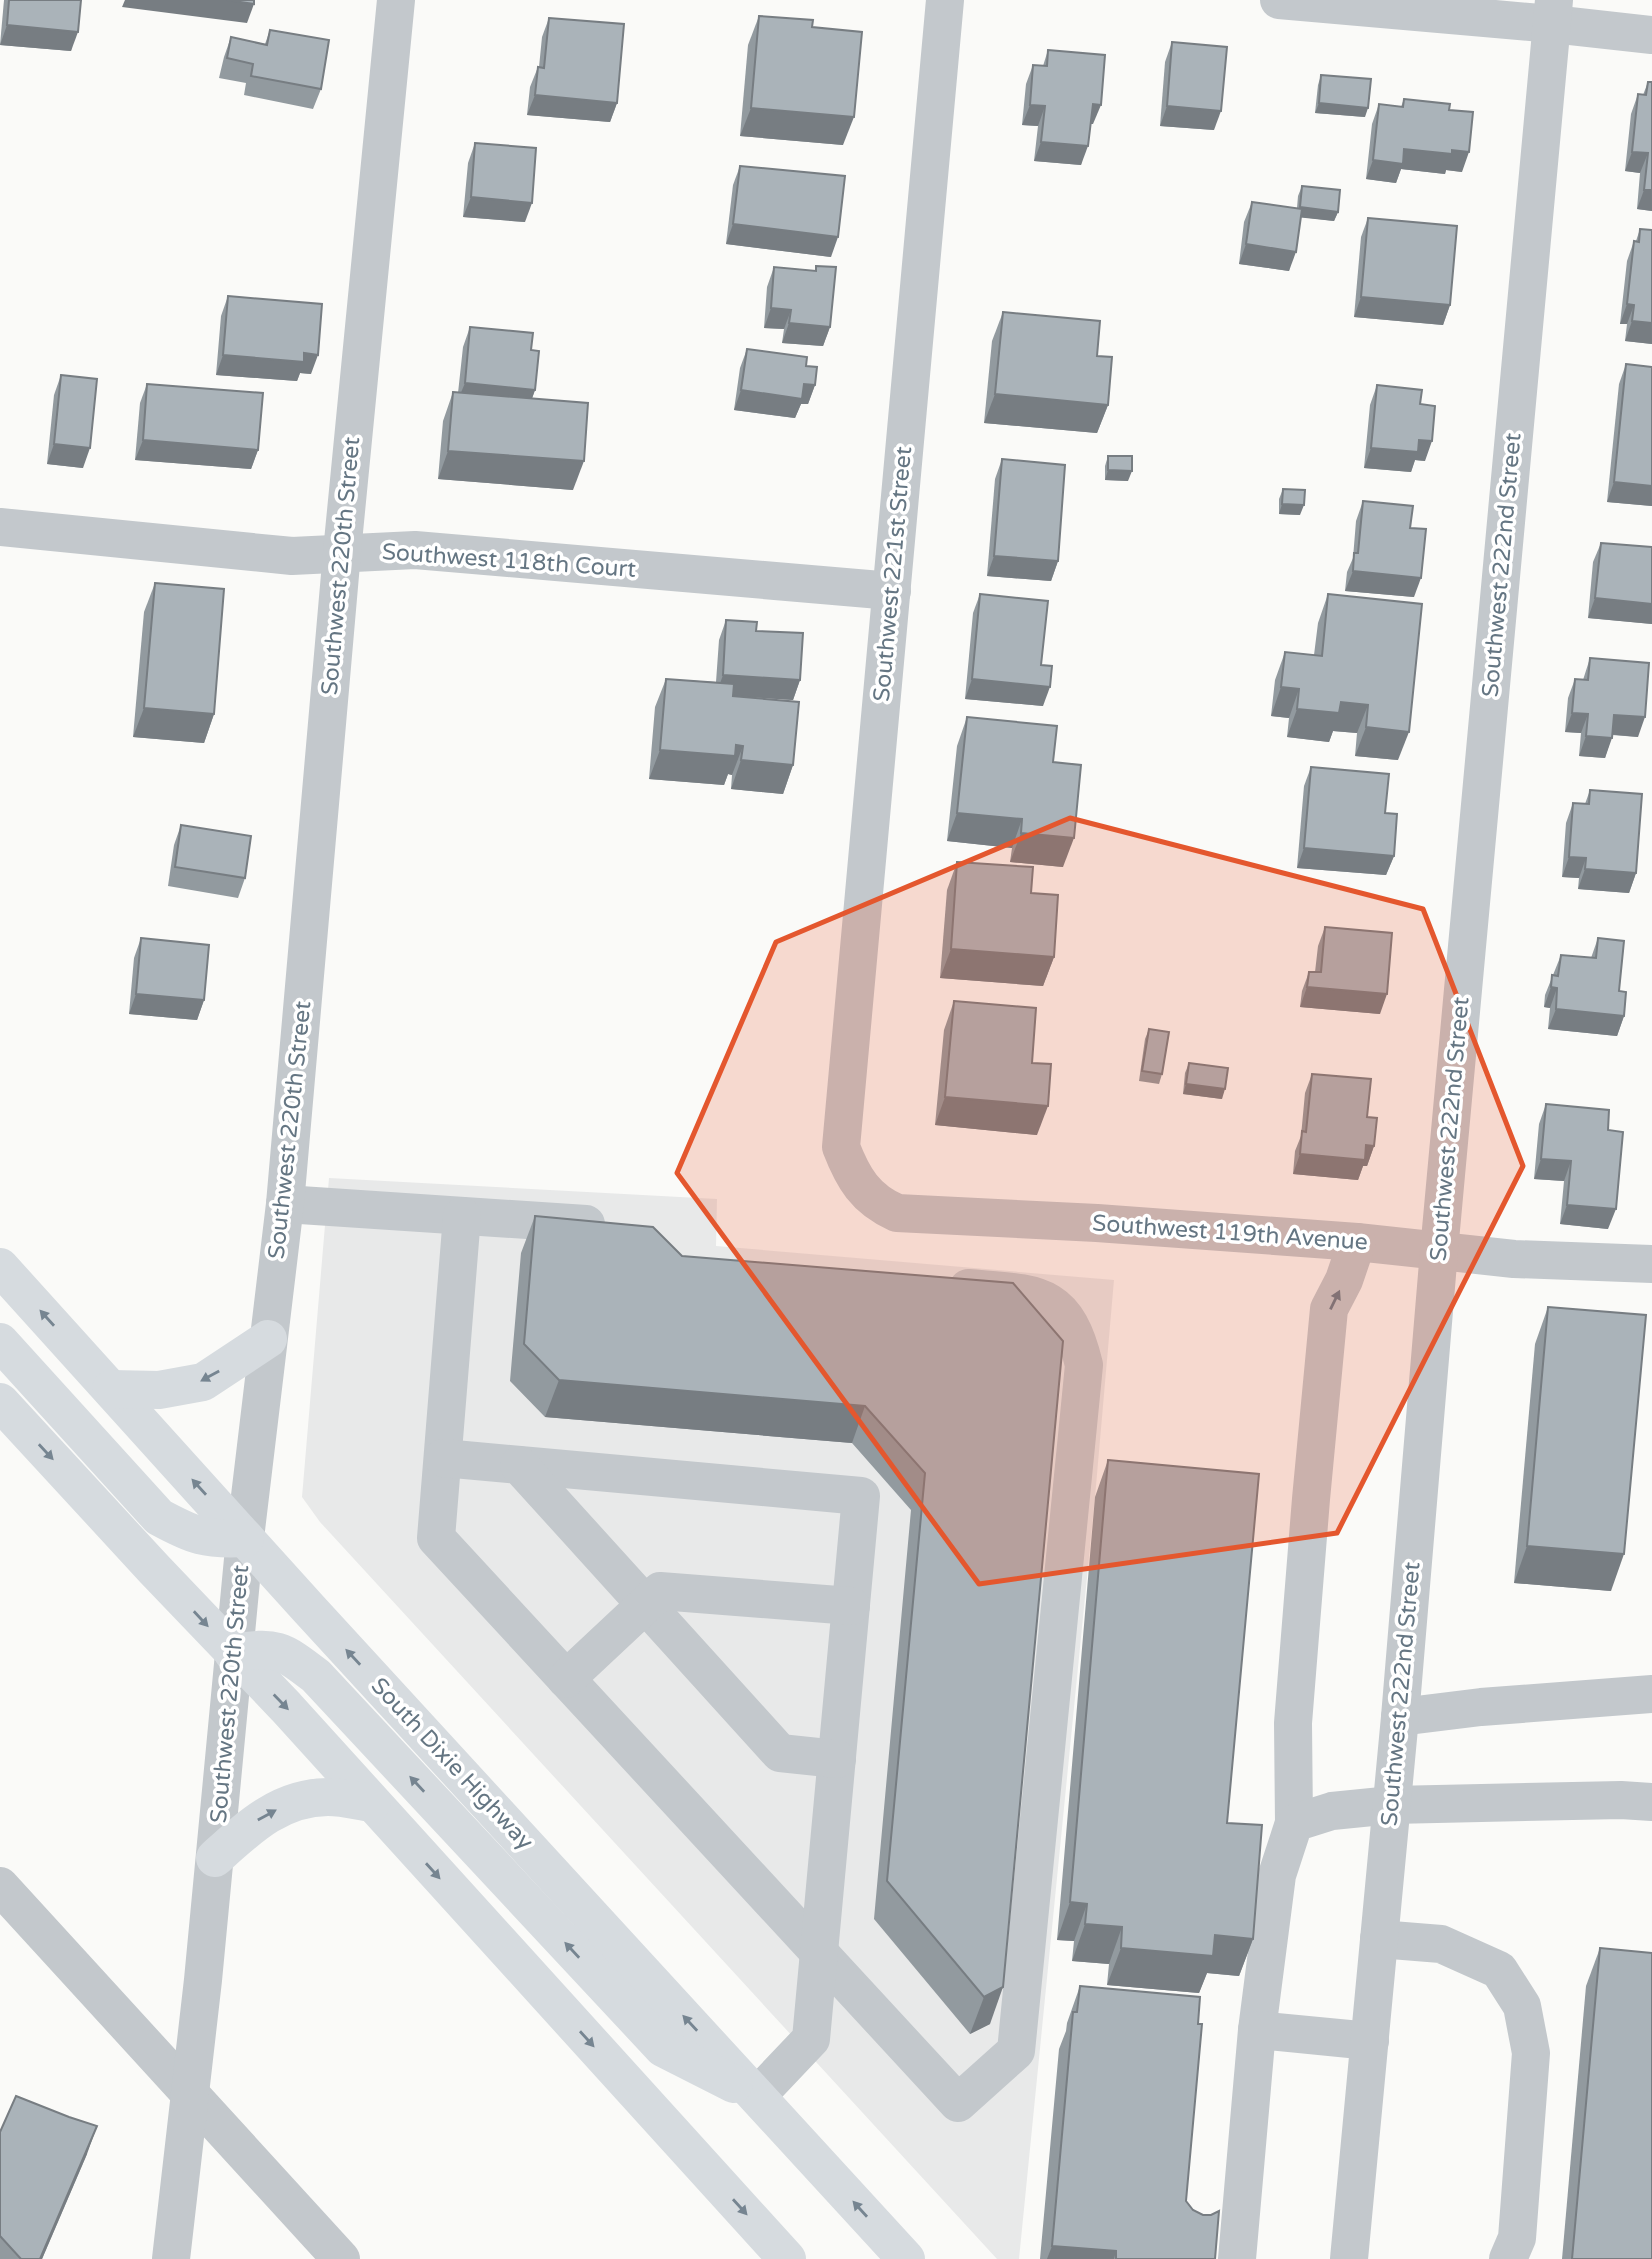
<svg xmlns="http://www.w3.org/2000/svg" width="1652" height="2259" font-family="'Varela Round',sans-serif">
<rect width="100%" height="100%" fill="#fafaf8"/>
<polygon fill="#e8e9e9" points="329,1178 717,1199 716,1246 1114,1280 1095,1497 1019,2259 997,2259 320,1522 302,1497"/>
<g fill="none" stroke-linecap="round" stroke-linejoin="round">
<g stroke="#c3c8cc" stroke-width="38">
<path d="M945 0 841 1147C853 1178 865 1199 897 1213L1097 1223 1357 1242 1514 1259 1652 1264"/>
<polyline points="1279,0 1552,24 1652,35"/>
<polyline points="0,527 292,556 415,550 892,591"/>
<polyline points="285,1204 586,1224"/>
<path d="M462 1216 436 1538 958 2103 1016 2051 1084 1365C1066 1289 1036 1294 968 1288"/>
<polyline points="443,1458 861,1496 811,2039 757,2096"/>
<polyline points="519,1465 780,1753 837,1759"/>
<polyline points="566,1679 660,1591 851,1606"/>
<polyline points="1400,1717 1481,1707 1652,1694"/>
<polyline points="1294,1823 1293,1723 1311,1499 1329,1309 1344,1280 1357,1242"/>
<polyline points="0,1886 341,2259"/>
<polyline points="1379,1939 1441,1944 1499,1970 1522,2006 1531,2053 1517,2238 1508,2259"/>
<polyline points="1257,2030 1277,1875 1294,1823 1332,1811 1392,1805 1621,1800 1652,1802"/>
<polyline points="171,2259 203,1980 245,1538 285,1204 342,552 396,0"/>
<polyline points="1237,2259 1257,2030 1370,2041"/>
<polyline points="1349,2259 1400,1717 1439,1251 1554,0"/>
</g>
<g stroke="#d6dbdf" stroke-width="38">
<polyline points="0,1267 310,1610 906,2259"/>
<path d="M0 1342 159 1517C194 1536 205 1540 245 1538"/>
<polyline points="111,1389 159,1390 203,1382 268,1339"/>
<polyline points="0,1402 154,1569 286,1707 787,2259"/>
<path d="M233 1653C276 1646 281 1649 316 1676L663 2048 734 2084"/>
<path d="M215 1858C248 1828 280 1797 328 1797 343 1797 358 1801 372 1803"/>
</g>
</g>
<g fill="#929a9f">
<polygon points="4,0 81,0 71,51 0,45"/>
<polygon points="759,16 812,27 843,145 740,136 748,45"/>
<polygon points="549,18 617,103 610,122 527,115 530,87 538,67 539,67 542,37"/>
<polygon points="270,30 321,89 313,109 244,95 246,83 219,78 224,57 231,37 265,44"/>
<polygon points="1172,42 1214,130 1160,126 1165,62"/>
<polygon points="1048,50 1093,124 1090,124 1081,165 1034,161 1038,126 1022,125 1026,84 1033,65 1043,66"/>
<polygon points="1321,75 1365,117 1315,113 1318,85"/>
<polygon points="1648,82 1652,211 1637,209 1640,173 1625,171 1631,114 1638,94 1643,95"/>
<polygon points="1404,99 1449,110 1462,172 1446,170 1445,174 1401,169 1396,183 1366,179 1372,124 1379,104 1401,107"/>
<polygon points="475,143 525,222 463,217 468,163"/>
<polygon points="740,166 831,257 726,244 733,185"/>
<polygon points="1302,186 1338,212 1334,221 1301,217 1289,271 1239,264 1244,222 1252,202 1297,208 1298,196"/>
<polygon points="1368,218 1450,305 1443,325 1354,317 1361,237"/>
<polygon points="1640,229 1652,344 1625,341 1627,324 1620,324 1627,261 1634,241 1636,241"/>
<polygon points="816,266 830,327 823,346 782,343 784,329 764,328 767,287 774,267 815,271"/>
<polygon points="228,296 311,374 300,373 297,381 216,375 221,316"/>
<polygon points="1003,312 1097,356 1108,405 1097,433 984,423 992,341"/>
<polygon points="470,327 531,350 535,390 532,398 573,490 438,479 443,421 453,392 458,393 463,347"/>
<polygon points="747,349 806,366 815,385 808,404 801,404 795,418 734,410 740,368"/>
<polygon points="1626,364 1652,367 1652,506 1607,502 1619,384"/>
<polygon points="61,375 83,468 47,464 54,395"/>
<polygon points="147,384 258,450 251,469 135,460 140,403"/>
<polygon points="1377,385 1420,404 1425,461 1415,460 1411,472 1364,468 1370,405"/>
<polygon points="1108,456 1128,481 1105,480 1105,466"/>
<polygon points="1002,459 1058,561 1051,581 987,576 995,479"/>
<polygon points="1283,489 1300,515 1279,514 1279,499"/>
<polygon points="1363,501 1414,597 1345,591 1347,572 1353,558 1356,521"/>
<polygon points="1601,543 1652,547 1652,624 1588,618 1593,562"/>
<polygon points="155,583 214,714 204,743 133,737 144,612"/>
<polygon points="980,594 1041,665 1043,706 965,699 973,613"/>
<polygon points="1328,594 1398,760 1355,756 1357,733 1333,731 1329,742 1287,737 1289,718 1271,716 1275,680 1285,652 1314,655 1318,623"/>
<polygon points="726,620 800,680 793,700 733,696 793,765 783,794 731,789 732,775 728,774 724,785 649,779 655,707 666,679 716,682 719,640"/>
<polygon points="1590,658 1638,737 1612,735 1605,758 1579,756 1581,733 1565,732 1568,698 1575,679 1583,680"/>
<polygon points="967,717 1053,762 1063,867 1010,862 1012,848 947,841 957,746"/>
<polygon points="1311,767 1385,813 1394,856 1386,875 1297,868 1304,786"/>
<polygon points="1590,790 1636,873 1629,893 1578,889 1579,878 1562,877 1566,823 1573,803 1585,804"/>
<polygon points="181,825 245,878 238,898 168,886 174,845"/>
<polygon points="957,862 1031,893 1054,957 1043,986 940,978 947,890"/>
<polygon points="1325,927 1380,1014 1300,1007 1302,991 1309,972 1315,972 1318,946"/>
<polygon points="141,938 204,1000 197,1020 129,1014 134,958"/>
<polygon points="1598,938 1619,991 1624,1016 1617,1036 1548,1029 1550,1008 1544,1007 1545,995 1561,955 1591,958"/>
<polygon points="954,1001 1032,1063 1037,1135 935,1125 944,1030"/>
<polygon points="1149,1029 1162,1074 1159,1084 1139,1081 1145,1039"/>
<polygon points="1189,1063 1222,1099 1183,1094 1185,1073"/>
<polygon points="1312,1074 1367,1117 1374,1146 1367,1166 1363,1166 1358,1180 1293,1174 1295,1151 1301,1136 1305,1093"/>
<polygon points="1546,1104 1608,1130 1608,1229 1560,1224 1564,1181 1534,1179 1539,1124"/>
<polygon points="535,1216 682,1256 1013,1283 990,2024 970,2034 874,1919 911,1510 852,1443 545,1417 510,1381 521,1253"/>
<polygon points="1548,1307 1611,1591 1514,1583 1535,1344"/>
<polygon points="1108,1460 1227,1823 1253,1939 1239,1976 1207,1973 1199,1993 1107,1985 1109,1964 1072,1961 1074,1941 1057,1940 1095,1497"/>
<polygon points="1600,1948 1652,2259 1562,2259 1586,1986"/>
<polygon points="1080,1986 1186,2201 1215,2259 1040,2259 1059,2049 1066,2031 1067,2023"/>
<polygon points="0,2132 87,2154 42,2259 0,2259"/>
</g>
<g fill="#777d82">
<polygon points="125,0 227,0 254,4 247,23 122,7"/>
<polygon points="7,25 78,32 71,51 0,45"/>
<polygon points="535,95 617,103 610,122 527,115"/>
<polygon points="1319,103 1368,108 1365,117 1315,113"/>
<polygon points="1093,104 1101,105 1093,124 1085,124"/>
<polygon points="1030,105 1045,106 1038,126 1022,125"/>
<polygon points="1167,106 1221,111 1214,130 1160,126"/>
<polygon points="751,108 854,117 843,145 740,136"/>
<polygon points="1041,142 1088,146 1081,165 1034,161"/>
<polygon points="1404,149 1452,150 1469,152 1462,172 1446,170 1445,174 1401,169 1396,183 1366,179 1373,160"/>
<polygon points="1632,152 1648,153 1640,173 1625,171"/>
<polygon points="1644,190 1652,190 1652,211 1637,209"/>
<polygon points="471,197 532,203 525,222 463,217"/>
<polygon points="1300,207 1338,212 1334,221 1296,217"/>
<polygon points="733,224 838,237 831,257 726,244"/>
<polygon points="1246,244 1296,252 1289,271 1239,264"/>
<polygon points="1361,297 1450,305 1443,325 1354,317"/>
<polygon points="1627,304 1634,305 1627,324 1620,324"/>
<polygon points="771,308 791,310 784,329 764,328"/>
<polygon points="1632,321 1652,323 1652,344 1625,341"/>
<polygon points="789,323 830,327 823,346 782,343"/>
<polygon points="304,353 318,355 311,374 300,373 297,381 216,375 223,355"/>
<polygon points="465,383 535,390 528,410 457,402"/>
<polygon points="804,384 815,385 808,404 801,404 795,418 734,410 741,390"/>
<polygon points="995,394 1108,405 1097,433 984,423"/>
<polygon points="143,440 258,450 251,469 135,460"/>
<polygon points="1419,440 1432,441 1425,461 1415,460 1411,472 1364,468 1371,448"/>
<polygon points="54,444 90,448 83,468 47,464"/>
<polygon points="448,451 584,461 573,490 438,479"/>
<polygon points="1108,470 1132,471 1128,481 1105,480"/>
<polygon points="1614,482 1652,486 1652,506 1607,502"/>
<polygon points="1282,504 1304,505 1300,515 1279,514"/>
<polygon points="994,556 1058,561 1051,581 987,576"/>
<polygon points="1353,571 1421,578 1414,597 1345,591"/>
<polygon points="1595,598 1652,604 1652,624 1588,618"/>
<polygon points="723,675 800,680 793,700 716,695"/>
<polygon points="972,679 1050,687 1043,706 965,699"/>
<polygon points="1281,687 1299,689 1289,718 1271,716"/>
<polygon points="1341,702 1368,705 1357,733 1333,731 1329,742 1287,737 1297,709"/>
<polygon points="144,708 214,714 204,743 133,737"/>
<polygon points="1572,713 1588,714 1581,733 1565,732"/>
<polygon points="1614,715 1645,717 1638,737 1606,734"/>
<polygon points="1366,727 1409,732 1398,760 1355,756"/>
<polygon points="1586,736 1612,738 1605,758 1579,756"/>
<polygon points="736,745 743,746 732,775 728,774 724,785 649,779 660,750"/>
<polygon points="741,760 793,765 783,794 731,789"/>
<polygon points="957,813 1022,819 1012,848 947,841"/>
<polygon points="1021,833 1074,838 1063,867 1010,862"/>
<polygon points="1304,848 1394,856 1386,875 1297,868"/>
<polygon points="1569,857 1586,858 1579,878 1562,877"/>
<polygon points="1585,869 1636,873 1629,893 1578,889"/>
<polygon points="951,949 1054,957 1043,986 940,978"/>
<polygon points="1307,987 1387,994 1380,1014 1300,1007"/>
<polygon points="1551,987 1557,988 1550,1008 1544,1007"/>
<polygon points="136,994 204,1000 197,1020 129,1014"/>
<polygon points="1556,1009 1624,1016 1617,1036 1548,1029"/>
<polygon points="1186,1084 1225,1089 1222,1099 1183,1094"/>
<polygon points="945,1097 1048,1106 1037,1135 935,1125"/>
<polygon points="1366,1145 1374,1146 1367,1166 1363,1166 1358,1180 1293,1174 1300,1154"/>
<polygon points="1541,1159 1571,1161 1564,1181 1534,1179"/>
<polygon points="1567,1205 1616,1209 1608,1229 1560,1224"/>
<polygon points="559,1380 865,1406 852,1443 545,1417"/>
<polygon points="1527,1546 1624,1554 1611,1591 1514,1583"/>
<polygon points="1070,1902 1087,1904 1074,1941 1057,1940"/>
<polygon points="1085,1924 1122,1927 1109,1964 1072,1961"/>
<polygon points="1215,1935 1253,1939 1239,1976 1207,1973 1199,1993 1107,1985 1121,1948"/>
<polygon points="1003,1987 990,2024 970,2034 984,1997"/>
<polygon points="97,2126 87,2154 42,2259 40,2259"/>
<polygon points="1052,2246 1116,2251 1114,2259 1047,2259"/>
</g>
<g fill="#aab3b9" stroke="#777d82" stroke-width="2">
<polygon points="9,0 81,0 78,32 7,25"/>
<polygon points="227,0 254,0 254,4"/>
<polygon points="759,16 813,20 812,27 862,32 854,117 751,108"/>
<polygon points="549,18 624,24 617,103 535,95 538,67 544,68"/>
<polygon points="270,30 329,40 321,89 251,76 253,64 227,58 231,37 267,45"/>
<polygon points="1172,42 1227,47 1221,111 1167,106"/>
<polygon points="1048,50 1105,55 1101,105 1093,104 1088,146 1041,142 1045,106 1030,105 1033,65 1047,66"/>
<polygon points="1321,75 1371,79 1368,108 1319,103"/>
<polygon points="1648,82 1652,82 1652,190 1644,190 1648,153 1632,152 1638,94 1646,95"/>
<polygon points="1404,99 1450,104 1449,110 1473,112 1469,152 1452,150 1452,154 1404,149 1403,164 1373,160 1379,104 1403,107"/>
<polygon points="475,143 536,148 532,203 471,197"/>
<polygon points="740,166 845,176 838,237 733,224"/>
<polygon points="1302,186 1340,190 1338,212 1300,207"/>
<polygon points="1252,202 1302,209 1296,252 1246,244"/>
<polygon points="1368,218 1457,226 1450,305 1361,297"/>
<polygon points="1640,229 1652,230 1652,323 1632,321 1634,305 1627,304 1634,241 1639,242"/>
<polygon points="816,266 836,267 830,327 789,323 791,310 771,308 774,267 816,271"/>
<polygon points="228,296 322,304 318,355 304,353 304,362 223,355"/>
<polygon points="1003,312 1100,321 1097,356 1112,357 1108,405 995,394"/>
<polygon points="470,327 533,333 531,350 539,351 535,390 465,383"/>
<polygon points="747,349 807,357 806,366 817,367 815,385 804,384 802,399 741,390"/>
<polygon points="1626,364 1652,367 1652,486 1614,482"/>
<polygon points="61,375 97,379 90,448 54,444"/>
<polygon points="147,384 263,393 258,450 143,440"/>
<polygon points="1377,385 1422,390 1420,404 1435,406 1432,441 1419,440 1418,452 1371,448"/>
<polygon points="453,392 588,403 584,461 448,451"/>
<polygon points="1108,456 1132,456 1132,471 1108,470"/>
<polygon points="1002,459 1065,465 1058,561 994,556"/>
<polygon points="1283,489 1305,490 1304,505 1282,504"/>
<polygon points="1363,501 1413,506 1410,528 1426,529 1421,578 1353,571 1354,553 1358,553"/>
<polygon points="1601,543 1652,547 1652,604 1595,598"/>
<polygon points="155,583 224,589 214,714 144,708"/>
<polygon points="980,594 1048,601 1041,665 1052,666 1050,687 972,679"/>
<polygon points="1328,594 1422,604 1409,732 1366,727 1368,705 1341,702 1339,713 1297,709 1299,689 1281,687 1285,652 1322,656"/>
<polygon points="726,620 757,622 756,631 803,633 800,680 723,675"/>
<polygon points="1590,658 1649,663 1645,717 1614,715 1612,738 1586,736 1588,714 1572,713 1575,679 1588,680"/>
<polygon points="666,679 734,684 733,696 799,702 793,765 741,760 743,746 736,745 735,756 660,750"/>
<polygon points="967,717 1057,726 1053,762 1081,765 1074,838 1021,833 1022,819 957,813"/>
<polygon points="1311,767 1389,774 1385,813 1397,814 1394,856 1304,848"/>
<polygon points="1590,790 1642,794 1636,873 1585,869 1586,858 1569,857 1573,803 1589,804"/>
<polygon points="181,825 251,836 245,878 175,867"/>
<polygon points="957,862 1033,867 1031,893 1058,895 1054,957 951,949"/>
<polygon points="1325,927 1392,933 1387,994 1307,987 1309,972 1321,972"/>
<polygon points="141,938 209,945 204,1000 136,994"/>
<polygon points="1598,938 1624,941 1619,991 1626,992 1624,1016 1556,1009 1557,988 1551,987 1552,975 1558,976 1561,955 1596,958"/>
<polygon points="954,1001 1036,1008 1032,1063 1051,1064 1048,1106 945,1097"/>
<polygon points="1149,1029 1169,1032 1162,1074 1142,1071"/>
<polygon points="1189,1063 1228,1068 1225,1089 1186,1084"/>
<polygon points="1312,1074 1371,1079 1367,1117 1377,1118 1374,1146 1366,1145 1365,1160 1300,1154 1302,1131 1306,1132"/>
<polygon points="1546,1104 1609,1110 1608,1130 1623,1132 1616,1209 1567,1205 1571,1161 1541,1159"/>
<polygon points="535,1216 653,1227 682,1256 1013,1283 1063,1341 1003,1987 984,1997 887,1881 925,1473 865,1406 559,1380 524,1344"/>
<polygon points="1548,1307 1646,1315 1624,1554 1527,1546"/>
<polygon points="1108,1460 1259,1474 1227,1823 1262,1825 1253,1939 1215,1935 1213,1956 1121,1948 1122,1927 1085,1924 1087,1904 1070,1902"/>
<polygon points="1600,1948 1652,1953 1652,2259 1572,2259"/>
<polygon points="1080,1986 1200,1997 1198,2024 1202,2024 1186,2201 1193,2210 1203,2215 1211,2215 1219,2211 1215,2259 1116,2259 1116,2251 1052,2246 1073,2012 1077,2012"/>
<polygon points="16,2096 69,2117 97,2126 40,2259 21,2259 0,2236 0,2132"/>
</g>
<defs><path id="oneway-solid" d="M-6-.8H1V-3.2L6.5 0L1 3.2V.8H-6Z" transform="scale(1.75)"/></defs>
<use fill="#6a7a87" href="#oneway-solid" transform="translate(1335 1300) rotate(-64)"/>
<g fill="#768591">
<use href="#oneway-solid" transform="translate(47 1318) rotate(-132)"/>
<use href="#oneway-solid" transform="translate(210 1376) rotate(151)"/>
<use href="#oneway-solid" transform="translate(46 1452) rotate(47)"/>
<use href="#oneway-solid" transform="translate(199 1487) rotate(-132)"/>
<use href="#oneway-solid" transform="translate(201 1619) rotate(47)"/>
<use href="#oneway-solid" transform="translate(353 1657) rotate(-133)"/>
<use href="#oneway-solid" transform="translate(281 1702) rotate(46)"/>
<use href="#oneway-solid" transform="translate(417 1784) rotate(-133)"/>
<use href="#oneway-solid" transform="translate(267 1815) rotate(-29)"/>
<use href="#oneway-solid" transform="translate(433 1871) rotate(48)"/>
<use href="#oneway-solid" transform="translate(572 1950) rotate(-133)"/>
<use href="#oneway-solid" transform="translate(690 2023) rotate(-133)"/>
<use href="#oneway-solid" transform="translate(587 2039) rotate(48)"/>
<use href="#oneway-solid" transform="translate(740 2207) rotate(48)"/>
<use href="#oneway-solid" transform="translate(860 2209) rotate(-132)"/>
</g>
<path fill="#e4572e" fill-opacity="0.2" stroke="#e4572e" stroke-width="5" stroke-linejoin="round" d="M1070 818 1423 909 1523 1166 1337 1533 979 1584 677 1173 776 942Z"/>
<g text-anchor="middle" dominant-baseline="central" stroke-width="7" stroke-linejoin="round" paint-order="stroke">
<g font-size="23" fill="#657683" stroke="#fff">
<text transform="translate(509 561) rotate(4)">Southwest 118th Court</text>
<text transform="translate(1502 565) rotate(-85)">Southwest 222nd Street</text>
<text transform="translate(341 566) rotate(-85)">Southwest 220th Street</text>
<text transform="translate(893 574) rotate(-85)">Southwest 221st Street</text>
<text transform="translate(1450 1129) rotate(-85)">Southwest 222nd Street</text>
<text transform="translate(290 1130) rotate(-84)">Southwest 220th Street</text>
<text transform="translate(1230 1233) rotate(4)">Southwest 119th Avenue</text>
<text transform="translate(230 1694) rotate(-85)">Southwest 220th Street</text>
<text transform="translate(1401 1694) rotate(-85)">Southwest 222nd Street</text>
<text transform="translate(452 1764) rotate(47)">South Dixie Highway</text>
</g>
</g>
</svg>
